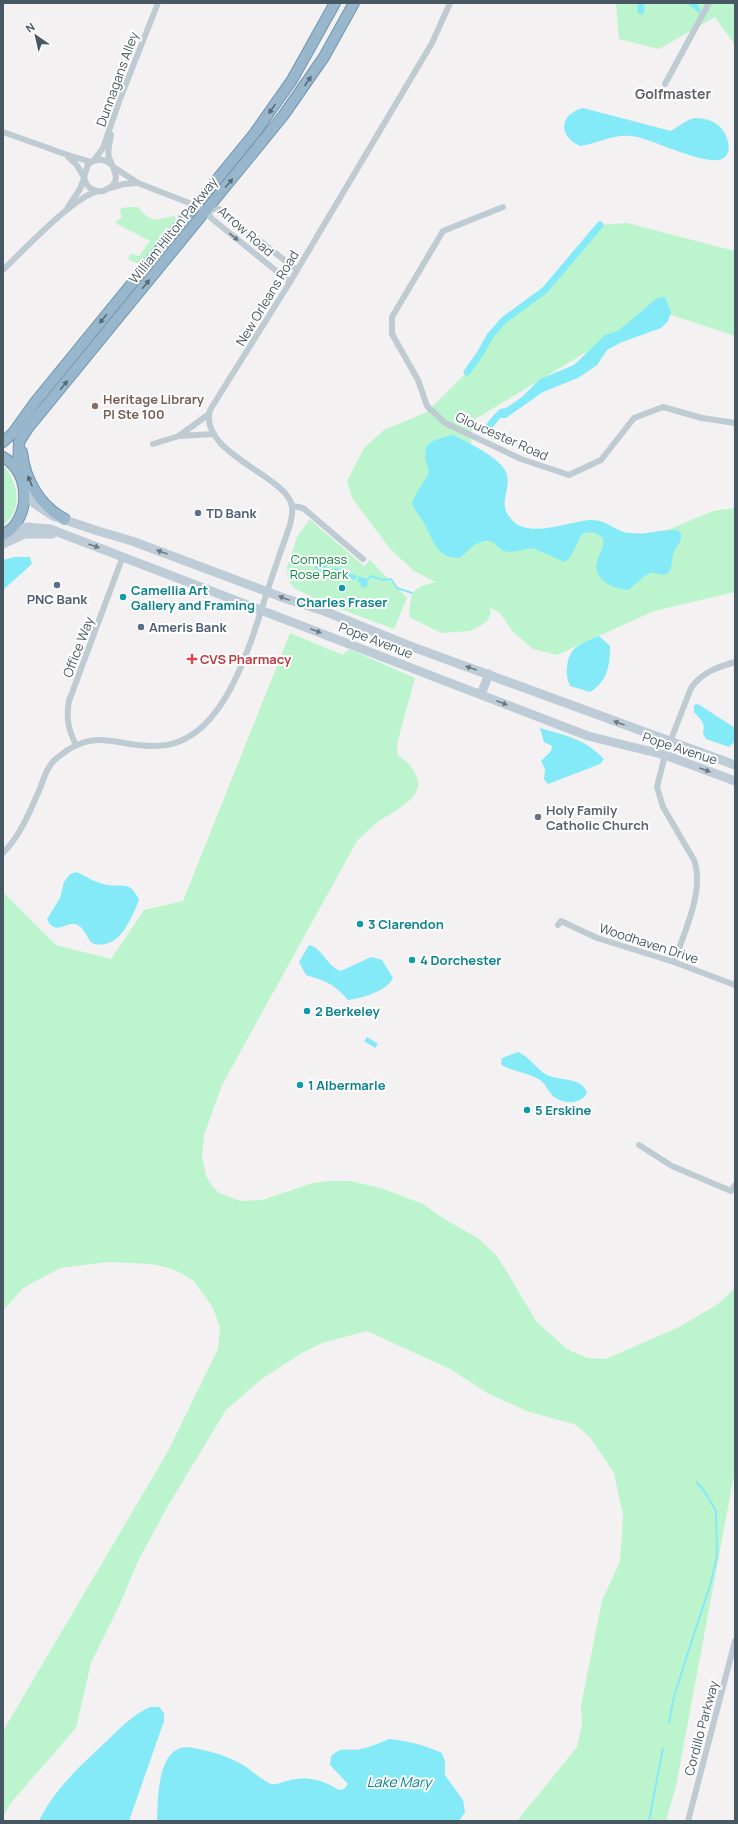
<svg xmlns="http://www.w3.org/2000/svg" width="738" height="1824" font-family="Manrope,sans-serif">
<rect width="100%" height="100%" fill="#f4f1f2"/>
<g fill="#bcf5cd">
<polygon points="616,3 735,3 735,45 715,17 659,49 619,39"/>
<polygon points="130,207 138,207 145,215 154,220 174,216 176,219 162,240 140,264 129,260 128,258 131,254 139,256 150,241 117,224 116,221 122,217 120,211 121,208"/>
<path d="M627 223 735 251V336L656 310 472 421 471 443 506 537 594 524 627 547 713 511 735 508V592L654 611 557 655 533 649 512 631 500 613 489 607 491 613 488 620 482 625 470 631 441 633 409 617C411 591 411 588 436 582L414 571 391 550 352 498 347 481 364 448 384 430 427 412 467 372 480 354 490 336 504 320 545 290 600 225Z"/>
<path d="M3 465C18 482 24 509 3 525Z"/>
<polygon points="309,519 364,566 370,560 407,598 394,629 330,605 295,589 291,584 288,579 287,567 297,537 308,522"/>
<path d="M290 633 343 655 349 649 415 678 397 744 398 756C407 761 410 764 415 773 429 798 391 812 375 824 369 829 363 835 357 841L222 1085 204 1135 202 1156 206 1176 212 1186 219 1193 240 1201 262 1200 313 1183 328 1181H350L381 1188 423 1204 441 1217 478 1238 496 1255 507 1272 536 1321 567 1349 587 1358 606 1359 681 1326 718 1304 735 1288V1470L676 1786 666 1821H517L577 1747 582 1725 581 1705 602 1601 620 1561 623 1516 614 1473 590 1437 574 1424 529 1412 489 1394 450 1369 367 1331 322 1343 302 1353 263 1378 226 1410 169 1504 138 1561 120 1604 91 1663 76 1728 10 1804 3 1817V1731L167 1453 218 1349 220 1327 212 1306 193 1280 173 1269 151 1264 108 1262 60 1268 23 1288 3 1311V892L56 945 111 959 144 910 183 901Z"/>
</g>
<g fill="#84eaf7">
<polygon points="687,3 697,3 701,11 699,13"/>
<path d="M583 108 671 131C678 127 687 119 695 118 703 118 712 120 718 125 727 132 735 153 722 159 706 166 656 141 637 137 617 132 599 143 580 146 558 136 559 114 583 108Z"/>
<polygon points="665,297 671,312 668,321 661,328 622,342 607,350 597,365 578,378 543,392 506,418 496,418 494,415 500,409 506,408 522,397 540,379 574,365 605,335 618,331 657,298"/>
<path d="M453 435C467 442 504 459 507 475 511 493 496 504 513 521 530 538 569 522 589 520 609 519 613 532 631 533 646 535 662 529 677 530L681 533C683 542 675 547 673 555 671 561 673 568 668 573 662 577 656 572 650 573 643 576 634 586 628 590 614 589 592 580 597 562 599 553 605 548 603 538 596 532 591 531 582 534L570 558 564 562 533 548 511 552 503 551 491 541H484L474 545 460 558C437 558 435 544 426 527 422 518 415 512 412 503 416 491 424 483 429 472 420 445 426 441 453 435Z"/>
<polygon points="14,557 30,557 32,564 3,590 3,560"/>
<polygon points="322,560 328,565 323,573 315,568 317,563 321,564"/>
<polygon points="335,567 357,576 355,580 333,572"/>
<polygon points="359,576 366,579 365,581 368,582 366,588 360,586 361,583 357,581"/>
<path d="M599 636 610 646C610 665 608 681 590 692L570 686C567 679 566 674 567 667 569 646 581 644 599 636Z"/>
<path d="M698 704 735 728V741L729 747 706 739 703 733C706 723 700 719 694 712V705Z"/>
<path d="M540 728C566 736 584 738 604 759L600 764 548 784 544 779 545 769 541 761 551 751 552 746 544 742Z"/>
<path d="M77 872C85 876 94 882 103 884 121 889 129 878 139 900 131 920 118 952 92 943 87 938 84 928 78 925 68 919 55 938 47 919L60 898 64 882 70 874Z"/>
<path d="M309 945C323 948 326 966 341 971L371 957 382 960 393 978C386 992 362 998 348 1000 332 982 327 982 306 975L299 962Z"/>
<polygon points="367,1037 378,1044 375,1048 364,1041"/>
<path d="M518 1052C529 1056 536 1069 547 1075 559 1081 583 1077 587 1093 580 1105 564 1104 554 1097 548 1092 546 1084 540 1080 529 1072 508 1071 501 1064L502 1058Z"/>
<path d="M150 1707H159L164 1713V1721L129 1821H39C55 1788 82 1764 109 1739 121 1727 134 1714 150 1707Z"/>
<path d="M389 1739C408 1741 424 1745 442 1753L445 1762V1775L463 1800 465 1812 459 1821H157C158 1801 157 1762 176 1750 184 1745 194 1748 203 1750 218 1753 231 1758 245 1766 250 1770 268 1784 272 1784 277 1785 285 1781 290 1780 309 1776 323 1780 339 1790L344 1789 348 1784 330 1765 331 1756C343 1745 347 1752 361 1749 370 1747 380 1743 389 1739Z"/>
</g>
<g fill="none" stroke-linecap="round" stroke-linejoin="round">
<g stroke="#84eaf7" stroke-width="2">
<polyline points="366,581 371,576 383,580 391,579 397,588 412,593"/>
<polyline points="669,1723 674,1696 710,1585 717,1557 716,1511 703,1489 696,1482"/>
<polyline points="649,1821 663,1748"/>
</g>
<g stroke="#84eaf7" stroke-width="7">
<polyline points="641,11 641,3"/>
<polyline points="467,372 480,354 490,336 504,320 545,290 600,225"/>
<polyline points="484,432 496,418"/>
</g>
<g stroke="#6f95b1" stroke-width="12">
<g id="trunk">
<polyline points="3,442 13,433 36,401 254,134 292,80 335,3"/>
<path d="M22 452C25 480 40 506 65 519"/>
<path d="M3 457C27 471 30 504 15 525 12 529 7 532 3 535"/>
<polyline points="18,472 19,442 28,428 283,116 324,57 354,3"/>
</g>
</g>
<g stroke="#becbd2" stroke-width="6">
<polyline points="665,84 709,3"/>
<polyline points="3,132 65,154 91,162"/>
<path d="M111 135C110 142 107 150 109 157 112 168 124 181 107 189 103 192 97 192 92 189 87 187 85 182 84 177L88 164C96 158 104 158 112 165"/>
<polyline points="68,157 76,164 84,177"/>
<polyline points="94,160 103,148 120,99 158,3"/>
<polyline points="115,168 138,183 207,210 219,209 297,270"/>
<polyline points="110,188 124,184 136,183"/>
<polyline points="68,207 80,189 84,178"/>
<polyline points="503,207 443,231 392,317 392,334 418,380 427,406 445,423 521,459 569,475 601,460 634,418 663,407 702,418 735,423"/>
<polyline points="207,210 211,218 290,282"/>
<path d="M3 270C23 251 73 197 98 191"/>
<polyline points="180,435 209,414"/>
<polyline points="153,444 179,436 214,434"/>
<polyline points="293,506 303,508 363,559"/>
<path d="M76 745C68 729 66 718 69 701L123 556"/>
<path d="M3 853C19 837 29 814 38 793 44 780 46 766 58 757 96 726 116 747 156 746 229 745 253 631 272 577 278 559 284 542 290 525 291 520 293 512 292 507 289 476 198 454 210 410L290 282 432 43 450 3"/>
<polyline points="558,925 561,921 597,938 674,962 735,985"/>
<path d="M674 962C684 933 705 890 694 860L663 807 657 787 665 755 691 688C702 672 718 667 735 662"/>
<polyline points="639,1145 672,1166 731,1191 735,1185"/>
<polyline points="688,1821 735,1641"/>
</g>
<g stroke="#bdccd7" stroke-width="9">
<polyline points="24,489 35,504 53,516 98,531 132,541 284,598 324,611 410,646 735,765"/>
<polyline points="8,532 27,527 50,529 588,736 665,755 735,781"/>
<polyline points="3,544 25,534 52,534"/>
<polyline points="481,694 489,674"/>
</g>
<use href="#trunk" stroke="#99b7cc" stroke-width="10"/>
</g>
<defs><path id="oneway-solid" d="M-6-.8H1V-3.2L6.5 0L1 3.2V.8H-6Z"/></defs>
<g fill="#576b77">
<use href="#oneway-solid" transform="translate(308 81) rotate(-56)"/>
<use href="#oneway-solid" transform="translate(272 109) rotate(125)"/>
<use href="#oneway-solid" transform="translate(229 183) rotate(-50)"/>
<use href="#oneway-solid" transform="translate(146 284) rotate(-51)"/>
<use href="#oneway-solid" transform="translate(103 319) rotate(129)"/>
<use href="#oneway-solid" transform="translate(64 385) rotate(-51)"/>
<use href="#oneway-solid" transform="translate(30 481) rotate(-113)"/>
</g>
<use fill="#6b7a84" href="#oneway-solid" transform="translate(234 237) rotate(39)"/>
<g fill="#6a7b85">
<use href="#oneway-solid" transform="translate(94 546) rotate(19)"/>
<use href="#oneway-solid" transform="translate(162 552) rotate(-160)"/>
<use href="#oneway-solid" transform="translate(284 598) rotate(-159)"/>
<use href="#oneway-solid" transform="translate(316 631) rotate(21)"/>
<use href="#oneway-solid" transform="translate(471 668) rotate(-161)"/>
<use href="#oneway-solid" transform="translate(502 703) rotate(21)"/>
<use href="#oneway-solid" transform="translate(619 723) rotate(-160)"/>
<use href="#oneway-solid" transform="translate(705 770) rotate(20)"/>
</g>
<circle fill="#8d6e63" stroke="#fff" stroke-width="1.5" cx="95" cy="406" r="4"/>
<g fill="#5c6f8a" stroke="#fff" stroke-width="1.5">
<circle cx="198" cy="513" r="4"/>
<circle cx="57" cy="585" r="4"/>
<circle cx="141" cy="627" r="4"/>
</g>
<g fill="#0f9aa8" stroke="#fff" stroke-width="1.5">
<circle cx="342" cy="588" r="4"/>
<circle cx="123" cy="597" r="4"/>
<circle cx="360" cy="924" r="4"/>
<circle cx="412" cy="960" r="4"/>
<circle cx="307" cy="1011" r="4"/>
<circle cx="300" cy="1085" r="4"/>
<circle cx="527" cy="1110" r="4"/>
</g>
<path fill="#e0444e" stroke="#fff" stroke-width="1.5" d="M190 653h4v4h4v4h-4v4h-4v-4h-4v-4h4z"/>
<circle fill="#6b7280" stroke="#fff" stroke-width="1.5" cx="538" cy="817" r="4"/>
<g text-anchor="middle" dominant-baseline="central" stroke-width="4" stroke-linejoin="round" paint-order="stroke">
<g font-size="13" fill="#475862" stroke="#fff">
<text transform="translate(117 79) rotate(-70)">Dunnagans Alley</text>
<text transform="translate(173 230) rotate(-51)">William Hilton Parkway</text>
<text transform="translate(246 231) rotate(41)">Arrow Road</text>
<text transform="translate(267 298) rotate(-59)">New Orleans Road</text>
<text transform="translate(502 436) rotate(24)">Gloucester Road</text>
<text transform="translate(376 640) rotate(21)">Pope Avenue</text>
<text transform="translate(78 647) rotate(-69)">Office Way</text>
<text transform="translate(680 748) rotate(18)">Pope Avenue</text>
<text transform="translate(649 943) rotate(18)">Woodhaven Drive</text>
<text transform="translate(701 1728) rotate(-75)">Cordillo Parkway</text>
</g>
<g font-size="13" font-weight="bold" fill="#785e54" stroke="#fff" text-anchor="start">
<text x="103" y="399">Heritage Library<tspan x="103" dy="15">Pl Ste 100</tspan></text>
</g>
<g font-size="13" font-weight="bold" fill="#4e5e75" stroke="#fff" text-anchor="start">
<text x="206" y="513">TD Bank</text>
<text x="57" y="599" text-anchor="middle">PNC Bank</text>
<text x="149" y="627">Ameris Bank</text>
</g>
<g font-size="13" fill="#0c883e" stroke="#fff">
<text x="319" y="559">Compass<tspan x="319" dy="15">Rose Park</tspan></text>
</g>
<g font-size="13" font-weight="bold" fill="#0d838f" stroke="#fff" text-anchor="start">
<text x="131" y="590">Camellia Art<tspan x="131" dy="15">Gallery and Framing</tspan></text>
<text x="342" y="602" text-anchor="middle">Charles Fraser</text>
<text x="368" y="924">3 Clarendon</text>
<text x="420" y="960">4 Dorchester</text>
<text x="315" y="1011">2 Berkeley</text>
<text x="308" y="1085">1 Albermarle</text>
<text x="535" y="1110">5 Erskine</text>
</g>
<g font-size="13" font-weight="bold" fill="#be3a42" stroke="#fff" text-anchor="start">
<text x="200" y="659">CVS Pharmacy</text>
</g>
<g font-size="13" font-weight="bold" fill="#5b616d" stroke="#fff" text-anchor="start">
<text x="546" y="810">Holy Family<tspan x="546" dy="15">Catholic Church</tspan></text>
</g>
<g font-size="14" font-weight="bold" fill="#5d6367" stroke="#fff">
<text x="673" y="93">Golfmaster</text>
</g>
<g font-size="14" font-style="italic" fill="#048290" stroke="#fff">
<text x="399" y="1781">Lake Mary</text>
</g>
</g>
<rect width="738" height="1824" fill="none" stroke="#475862" stroke-width="8"/>
<g transform="translate(36 36) rotate(326)" stroke="#ffffff" stroke-width="3" paint-order="stroke">
<path d="M0-3L7 15L0 10L-7 15Z" fill="#475862"/>
<text y="-6" font-size="11" font-weight="bold" text-anchor="middle" fill="#475862">N</text>
</g>
</svg>
